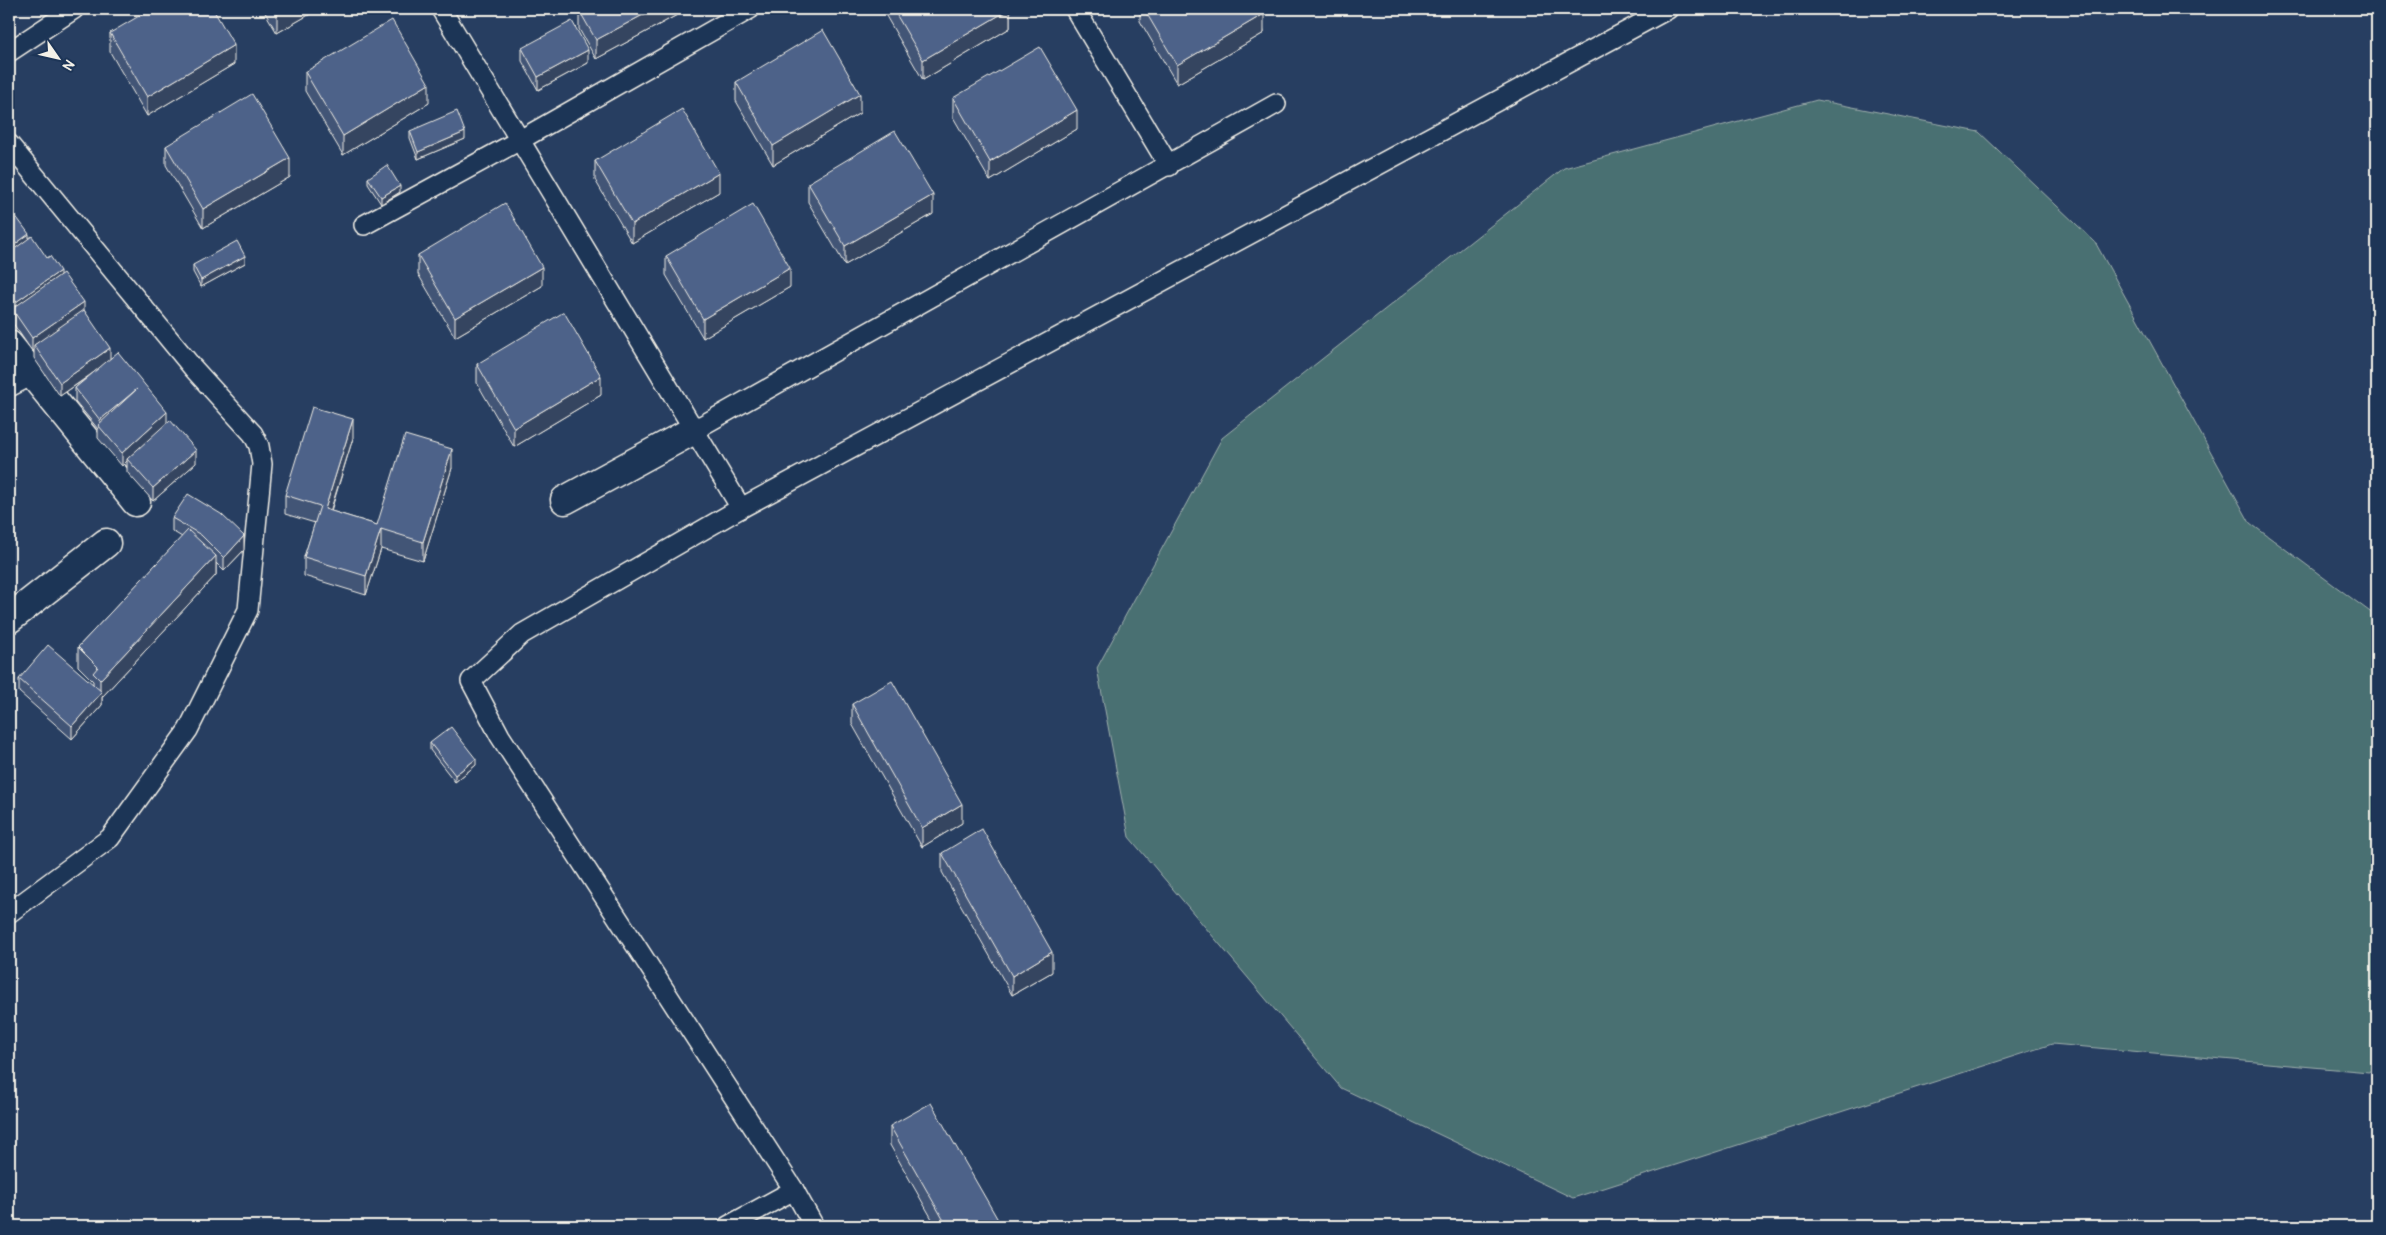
<svg xmlns="http://www.w3.org/2000/svg" width="2386" height="1235" font-family="Pangolin,sans-serif">
<rect width="100%" height="100%" fill="#273e61"/>
<filter id="ink" filterUnits="userSpaceOnUse"><feTurbulence type="fractalNoise" baseFrequency=".02" numOctaves="2"/><feDisplacementMap in="SourceGraphic" scale="10" xChannelSelector="R" yChannelSelector="G"/><feConvolveMatrix kernelMatrix="1 2 1 2 8 2 1 2 1" color-interpolation-filters="sRGB"/></filter>
<g filter="url(#ink)">
<polygon fill="#4a6f72" stroke="#9fb0ad" points="1817,100 1979,132 2095,242 2250,523 2377,617 2377,1059 2369,1072 2052,1044 1573,1198 1341,1088 1129,837 1097,668 1222,438 1564,168"/>
<g fill="none" stroke-linecap="round" stroke-linejoin="round">
<g stroke="#f4f1e8" stroke-width="22">
<g id="lane">
<polyline points="441,9 741,508"/>
<polyline points="1075,9 1169,166"/>
<polyline points="9,52 74,9"/>
<polyline points="9,144 193,368 253,434 259,446 262,464 248,610 188,730 110,838 9,913"/>
<polyline points="364,225 520,140 750,9"/>
<polyline points="694,430 1276,104"/>
<polyline points="728,1226 794,1190"/>
<polyline points="814,1226 794,1190 500,736 471,681 522,634 741,508 1668,9"/>
</g>
</g>
<g stroke="#f4f1e8" stroke-width="31">
<g id="street">
<polyline points="9,345 136,502"/>
<polyline points="9,382 30,371"/>
<polyline points="565,500 694,430"/>
<polyline points="9,619 106,543"/>
</g>
</g>
<use href="#lane" stroke="#1d3557" stroke-width="19"/>
<use href="#street" stroke="#1d3557" stroke-width="28"/>
</g>
<g fill="#425476" stroke="#f4f1e8">
<polygon points="263,9 319,9 277,33"/>
<polygon points="582,9 688,9 596,59 579,29 579,10"/>
<polygon points="886,9 1010,9 1010,28 923,80 886,16"/>
<polygon points="1140,9 1261,9 1264,33 1177,84 1140,21"/>
<polygon points="110,33 234,64 147,116 110,52"/>
<polygon points="522,48 588,63 538,90 522,61"/>
<polygon points="305,72 429,103 343,155 305,91"/>
<polygon points="736,82 860,113 773,165 736,101"/>
<polygon points="953,98 1077,129 990,181 953,117"/>
<polygon points="410,131 465,139 418,159 410,138"/>
<polygon points="166,146 290,177 203,228 166,165"/>
<polygon points="595,161 719,192 632,243 595,180"/>
<polygon points="368,178 400,192 381,204 368,184"/>
<polygon points="808,183 933,214 845,265 808,202"/>
<polygon points="9,207 29,239 47,258 60,275 84,310 110,358 167,422 196,463 153,501 127,472 127,461 122,466 98,438 98,429 75,401 75,388 88,377 60,396 34,358 34,350 32,351 12,322 12,309 9,304"/>
<polygon points="418,255 542,286 455,337 418,274"/>
<polygon points="666,256 790,287 703,338 666,275"/>
<polygon points="245,263 201,287 193,272 193,265"/>
<polygon points="477,364 601,395 514,447 477,383"/>
<polygon points="353,438 331,511 377,525 452,468 423,561 381,549 366,595 304,576 304,557 315,523 285,514 285,495"/>
<polygon points="172,518 244,550 224,571 216,563 216,575 102,697 102,705 72,739 19,692 19,679 93,684 93,681 78,666 78,647 182,537 172,531"/>
<polygon points="852,704 962,823 922,847 852,724"/>
<polygon points="430,743 476,765 455,782 430,750"/>
<polygon points="942,853 1052,972 1012,995 942,872"/>
<polygon points="890,1126 1001,1226 936,1226 890,1145"/>
</g>
<g fill="#364560" stroke="#f4f1e8">
<polygon points="287,9 319,9 277,33 277,14"/>
<polygon points="654,9 688,9 596,59 596,40"/>
<polygon points="1010,9 1010,28 923,80 923,60"/>
<polygon points="1264,14 1264,33 1177,84 1177,65"/>
<polygon points="234,45 234,64 147,116 147,97"/>
<polygon points="588,50 588,63 538,90 538,77"/>
<polygon points="429,84 429,103 343,155 343,136"/>
<polygon points="860,94 860,113 773,165 773,146"/>
<polygon points="1077,110 1077,129 990,181 990,162"/>
<polygon points="465,132 465,139 418,159 418,152"/>
<polygon points="290,158 290,177 203,228 203,209"/>
<polygon points="719,173 719,192 632,243 632,224"/>
<polygon points="400,186 400,192 381,204 381,197"/>
<polygon points="933,195 933,214 845,265 845,246"/>
<polygon points="29,234 29,247 10,261 10,248"/>
<polygon points="245,256 245,263 201,287 201,280"/>
<polygon points="542,267 542,286 455,337 455,318"/>
<polygon points="790,268 790,287 703,338 703,319"/>
<polygon points="60,271 60,284 16,315 16,302"/>
<polygon points="84,302 84,315 34,345 34,350 32,351 32,338"/>
<polygon points="110,348 110,361 60,396 60,383"/>
<polygon points="601,376 601,395 514,447 514,428"/>
<polygon points="137,389 100,428 100,420"/>
<polygon points="167,412 167,425 127,459 127,461 122,466 122,453"/>
<polygon points="353,419 353,438 325,528 325,509"/>
<polygon points="452,449 452,468 423,561 423,542"/>
<polygon points="196,450 196,463 153,501 153,488"/>
<polygon points="381,529 381,549 366,595 366,576"/>
<polygon points="244,536 244,550 224,571 224,558"/>
<polygon points="216,556 216,575 102,697 102,705 72,739 72,726 100,694 100,680"/>
<polygon points="476,759 476,765 455,782 455,775"/>
<polygon points="962,804 962,823 922,847 922,828"/>
<polygon points="1052,952 1052,972 1012,995 1012,976"/>
</g>
<g fill="#4d6289" stroke="#f4f1e8">
<polygon points="151,9 213,9 234,45 147,97 110,33"/>
<polygon points="274,9 287,9 277,14"/>
<polygon points="582,9 654,9 596,40 579,10"/>
<polygon points="893,9 1010,9 923,60"/>
<polygon points="1144,9 1261,9 1264,14 1177,65"/>
<polygon points="392,20 429,84 343,136 305,72"/>
<polygon points="572,21 588,50 538,77 522,48"/>
<polygon points="823,30 860,94 773,146 736,82"/>
<polygon points="1040,47 1077,110 990,162 953,98"/>
<polygon points="252,94 290,158 203,209 166,146"/>
<polygon points="682,109 719,173 632,224 595,161"/>
<polygon points="457,111 465,132 418,152 410,131"/>
<polygon points="895,131 933,195 845,246 808,183"/>
<polygon points="387,165 400,186 381,197 368,178"/>
<polygon points="505,203 542,267 455,318 418,255"/>
<polygon points="753,204 790,268 703,319 666,256"/>
<polygon points="9,207 29,234 10,248 9,246"/>
<polygon points="32,236 47,258 50,256 60,271 16,302 9,291 9,253"/>
<polygon points="237,241 245,256 201,280 193,265"/>
<polygon points="63,273 84,302 32,338 12,309"/>
<polygon points="84,310 110,348 60,383 34,345"/>
<polygon points="564,312 601,376 514,428 477,364"/>
<polygon points="118,352 167,412 122,453 98,425 137,389 100,420 75,388"/>
<polygon points="312,407 353,419 325,509 377,525 405,435 452,449 423,542 381,529 366,576 304,557 320,506 285,495"/>
<polygon points="170,420 196,450 153,488 127,459"/>
<polygon points="188,494 221,514 244,536 224,558 201,535 172,518"/>
<polygon points="188,530 216,556 100,680 93,673 98,667 78,647"/>
<polygon points="48,645 102,692 72,726 19,679"/>
<polygon points="892,681 962,804 922,828 852,704"/>
<polygon points="451,727 476,759 455,775 430,743"/>
<polygon points="982,829 1052,952 1012,976 942,853"/>
<polygon points="931,1103 1001,1225 999,1226 947,1226 890,1126"/>
</g>
</g>
<rect width="2386" height="1235" fill="none" stroke="#1d3557" stroke-width="30"/>
<rect x="15" y="15" width="2356" height="1205" fill="none" stroke="#f4f1e8" stroke-width="2" filter="url(#ink)"/>
<g transform="translate(58 58) rotate(124)" stroke="#1d3557" stroke-width="4" paint-order="stroke">
<path d="M0-4L9 19L0 12L-9 19Z" fill="#f4f1e8"/>
<text y="-8" font-size="14" font-weight="bold" text-anchor="middle" fill="#f4f1e8">N</text>
</g>
</svg>
